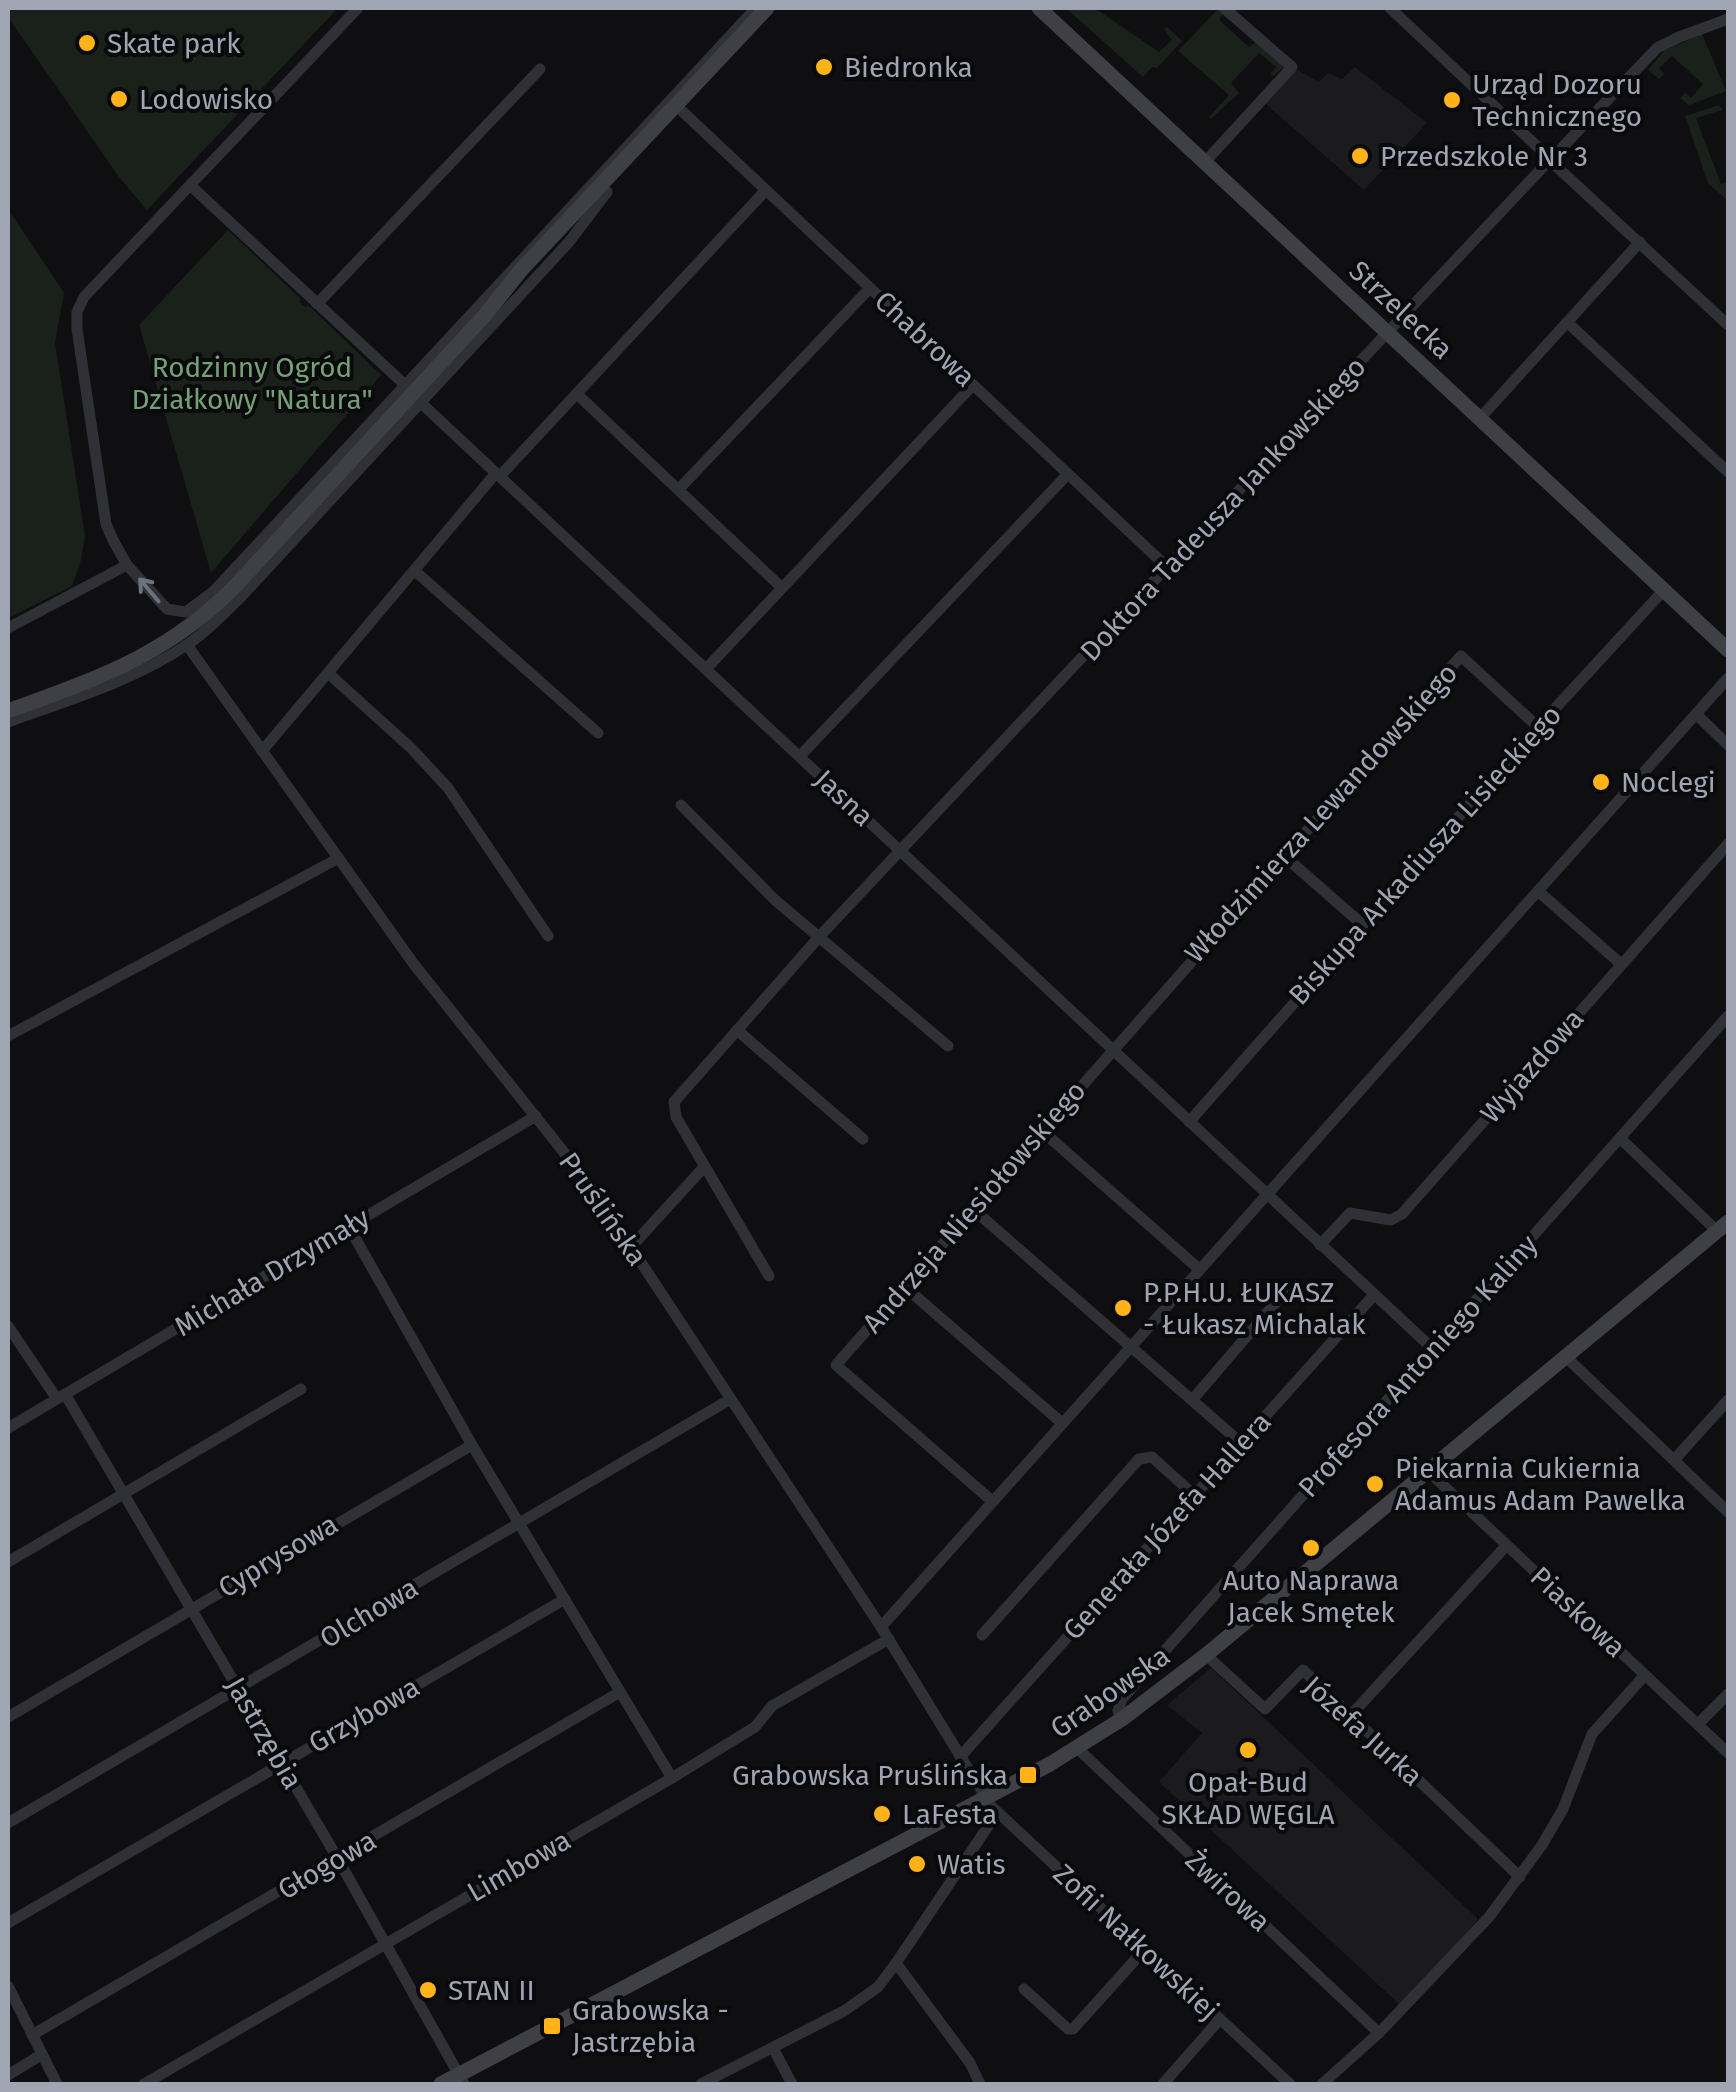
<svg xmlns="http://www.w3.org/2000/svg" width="1736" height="2092" font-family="'Fira Sans',sans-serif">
<rect width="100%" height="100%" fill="#0f0f11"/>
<g fill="#1b1b1e">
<polygon points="1292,67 1319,82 1328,73 1342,79 1355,67 1427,123 1364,190 1261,100"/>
<polygon points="1211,1668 1478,1919 1448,1956 1399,2004 1159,1782 1202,1733 1167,1705"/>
</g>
<g fill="#19211a">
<polygon points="8,8 338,8 147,210 119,177 8,17"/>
<polygon points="1071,8 1091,8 1099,11 1159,52 1172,40 1164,29 1167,27 1182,41 1157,68 1152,67 1143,77 1068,10"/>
<polygon points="1219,8 1224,12 1219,20 1249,47 1256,42 1284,67 1273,76 1270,74 1276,67 1259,53 1231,83 1239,93 1211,119 1209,117 1229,95 1178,51"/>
<polygon points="1702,34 1726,91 1689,105 1680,98 1686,93 1691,98 1703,84 1672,56 1659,68 1664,74 1659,79 1648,70 1665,50"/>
<polygon points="1719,105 1722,110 1696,118 1721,184 1728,182 1728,201 1708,183 1685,116"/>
<polygon points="8,209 64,293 55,343 85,536 81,560 72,586 8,618"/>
<polygon points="228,230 301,299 299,302 305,307 308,305 381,375 211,573 139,325"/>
</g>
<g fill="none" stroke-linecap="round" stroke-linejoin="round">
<g stroke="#303136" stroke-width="11">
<polyline points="358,8 84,297 77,312 77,329 106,524 113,540 127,565 167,609 186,612 213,592 756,8"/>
<polyline points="1390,8 1544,153"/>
<polyline points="682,111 1168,568"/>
<polyline points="1556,154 1657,48 1679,37 1728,19"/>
<polyline points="1205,162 1292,67 1224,8"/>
<polyline points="1556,166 1728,325"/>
<polyline points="190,185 404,384"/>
<polyline points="317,304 540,69"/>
<polyline points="1567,322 1728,472"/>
<polyline points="578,395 781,587"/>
<polyline points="420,402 1434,1350"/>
<polyline points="1481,417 1640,242"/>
<polyline points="500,476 766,190"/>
<polyline points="679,489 870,288"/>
<polyline points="415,571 598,733"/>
<polyline points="8,628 127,565"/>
<polyline points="187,645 413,963 590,1185 881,1627 991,1806 1290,2084"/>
<polyline points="706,669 973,385"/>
<polyline points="328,673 411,748 448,788 548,936"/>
<polyline points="1696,714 1728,745"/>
<path d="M8 722C68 700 134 681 188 644 208 631 224 613 241 597L569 242 607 192"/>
<polyline points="262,751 496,473"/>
<polyline points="800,756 1068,474"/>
<polyline points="681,805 775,900 948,1046"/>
<polyline points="1283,855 1363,925"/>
<polyline points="1539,892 1621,964"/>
<polyline points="737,1030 863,1139"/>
<polyline points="8,1036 337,859"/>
<polyline points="1189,1122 1538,727 1664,590"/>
<polyline points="1041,1130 1199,1269"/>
<polyline points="1622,1140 1717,1231"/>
<polyline points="973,1209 1241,1443"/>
<polyline points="349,1227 472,1445"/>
<polyline points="1320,1245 1350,1213 1391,1220 1402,1214 1728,844"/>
<polyline points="631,1247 704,1167"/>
<polyline points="769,1276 676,1117 674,1102 819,937 1543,167"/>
<polyline points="905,1287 1062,1423"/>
<polyline points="8,1326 57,1399"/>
<polyline points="1566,1357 1728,1512"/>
<polyline points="65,1394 338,1859 464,2084"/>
<polyline points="1193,1399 1284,1293"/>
<polyline points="8,1428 536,1116"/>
<polyline points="1674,1460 1728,1400"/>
<polyline points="1428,1471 1728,1753"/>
<polyline points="992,1501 836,1365 1461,656 1538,727"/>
<polyline points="8,1562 301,1389"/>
<polyline points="881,1627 1728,678"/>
<polyline points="982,1635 1139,1459 1152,1457 1194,1495"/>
<polyline points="1206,1655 1265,1709 1303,1670 1520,1877"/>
<polyline points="1351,1715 1506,1546"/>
<polyline points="8,1717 472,1445 672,1778"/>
<polyline points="1122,1719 1118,1711 1122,1699 1728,1016"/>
<polyline points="1698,1724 1728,1694"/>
<polyline points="1077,1748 1379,2033"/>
<polyline points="960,1757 1374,1295"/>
<polyline points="8,1823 729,1400"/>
<polyline points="8,1923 565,1599"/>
<polyline points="8,1986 57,2084"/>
<polyline points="1024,1989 1068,2029 1073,2029 1144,1950"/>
<polyline points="32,2035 620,1692"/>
<polyline points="773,2048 792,2084"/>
<polyline points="8,2075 41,2055"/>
<polyline points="144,2084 672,1778 755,1727 772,1706 889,1639"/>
<polyline points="701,2084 844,2011 878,1987 896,1963"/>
<polyline points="980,2084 970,2063 896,1963 997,1813"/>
<polyline points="1163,2084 1220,2019"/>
<polyline points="1322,2084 1379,2033 1489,1917 1542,1845 1563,1809 1592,1734 1645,1675"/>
</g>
<g stroke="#3e4046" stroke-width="15">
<polyline points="1039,8 1728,650"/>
<path d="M8 711C98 678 171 654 239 582L486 314 521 270 767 8"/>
<polyline points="441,2084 1050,1764 1122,1719 1206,1655 1728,1222"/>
</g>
</g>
<defs><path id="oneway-shaft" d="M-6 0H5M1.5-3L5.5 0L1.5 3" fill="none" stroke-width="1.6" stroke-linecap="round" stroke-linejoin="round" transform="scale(2.5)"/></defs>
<use stroke="#6d717b" href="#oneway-shaft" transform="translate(149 590) rotate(-130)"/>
<g fill="#ffb319" stroke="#0a0a0c" stroke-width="4">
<circle cx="87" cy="43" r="10"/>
<circle cx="824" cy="67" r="10"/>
<circle cx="119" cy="99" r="10"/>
<circle cx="1452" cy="100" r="10"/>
<circle cx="1360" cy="156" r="10"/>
<circle cx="1601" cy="782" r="10"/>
<circle cx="1123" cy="1308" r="10"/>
<circle cx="1375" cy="1484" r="10"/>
<circle cx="1311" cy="1548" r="10"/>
<circle cx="1248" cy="1750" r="10"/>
<rect x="1018" y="1765" width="20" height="20" rx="5"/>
<circle cx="882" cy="1814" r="10"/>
<circle cx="917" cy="1864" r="10"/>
<circle cx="428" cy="1990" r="10"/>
<rect x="542" y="2016" width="20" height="20" rx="5"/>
</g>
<g text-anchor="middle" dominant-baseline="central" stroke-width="8" stroke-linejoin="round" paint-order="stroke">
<g font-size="28" fill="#9fa5b3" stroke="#0a0a0c" text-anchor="start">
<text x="107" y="43">Skate park</text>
<text x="844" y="67">Biedronka</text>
<text x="1472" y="84">Urząd Dozoru<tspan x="1472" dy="32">Technicznego</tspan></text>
<text x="139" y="99">Lodowisko</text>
<text x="1380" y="156">Przedszkole Nr 3</text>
<text x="1621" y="782">Noclegi</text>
<text x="1143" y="1292">P.P.H.U. ŁUKASZ<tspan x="1143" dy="32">- Łukasz Michalak</tspan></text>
<text x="1395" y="1468">Piekarnia Cukiernia<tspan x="1395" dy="32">Adamus Adam Pawelka</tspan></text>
<text x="1311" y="1580" text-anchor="middle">Auto Naprawa<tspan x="1311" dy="32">Jacek Smętek</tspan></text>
<text x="1008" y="1775" text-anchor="end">Grabowska Pruślińska</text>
<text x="1248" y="1782" text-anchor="middle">Opał-Bud<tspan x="1248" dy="32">SKŁAD WĘGLA</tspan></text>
<text x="902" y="1814">LaFesta</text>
<text x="937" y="1864">Watis</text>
<text x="448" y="1990">STAN II</text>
<text x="572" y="2010">Grabowska -<tspan x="572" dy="32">Jastrzębia</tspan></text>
</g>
<g font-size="28" fill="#9fa5b3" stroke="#0a0a0c">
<text transform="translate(1401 310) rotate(43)">Strzelecka</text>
<text transform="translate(925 339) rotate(43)">Chabrowa</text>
<text transform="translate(1223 509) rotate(-47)">Doktora Tadeusza Jankowskiego</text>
<text transform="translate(844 798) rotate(43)">Jasna</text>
<text transform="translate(1321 813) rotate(-48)">Włodzimierza Lewandowskiego</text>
<text transform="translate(1425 855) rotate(-48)">Biskupa Arkadiusza Lisieckiego</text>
<text transform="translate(1532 1066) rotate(-49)">Wyjazdowa</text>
<text transform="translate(974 1207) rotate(-49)">Andrzeja Niesiołowskiego</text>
<text transform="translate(603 1209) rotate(55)">Pruślińska</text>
<text transform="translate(272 1272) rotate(-31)">Michała Drzymały</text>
<text transform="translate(1418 1366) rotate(-48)">Profesora Antoniego Kaliny</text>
<text transform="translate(1167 1526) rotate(-48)">Generała Józefa Hallera</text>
<text transform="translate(278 1556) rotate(-31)">Cyprysowa</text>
<text transform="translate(1578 1612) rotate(43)">Piaskowa</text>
<text transform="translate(369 1613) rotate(-31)">Olchowa</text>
<text transform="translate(1110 1692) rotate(-35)">Grabowska</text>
<text transform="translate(364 1715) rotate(-30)">Grzybowa</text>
<text transform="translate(1363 1731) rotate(42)">Józefa Jurka</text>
<text transform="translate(264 1733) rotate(60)">Jastrzębia</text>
<text transform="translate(327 1865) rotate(-30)">Głogowa</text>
<text transform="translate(519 1866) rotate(-30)">Limbowa</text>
<text transform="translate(1228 1891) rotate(43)">Żwirowa</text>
<text transform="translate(1136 1942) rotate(43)">Zofii Nałkowskiej</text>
</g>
<g font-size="28" fill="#74a077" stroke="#0a0a0c">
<text x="252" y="367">Rodzinny Ogród<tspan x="252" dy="32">Działkowy "Natura"</tspan></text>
</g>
</g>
<rect width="1736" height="2092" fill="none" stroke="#9fa5b3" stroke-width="20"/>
</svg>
